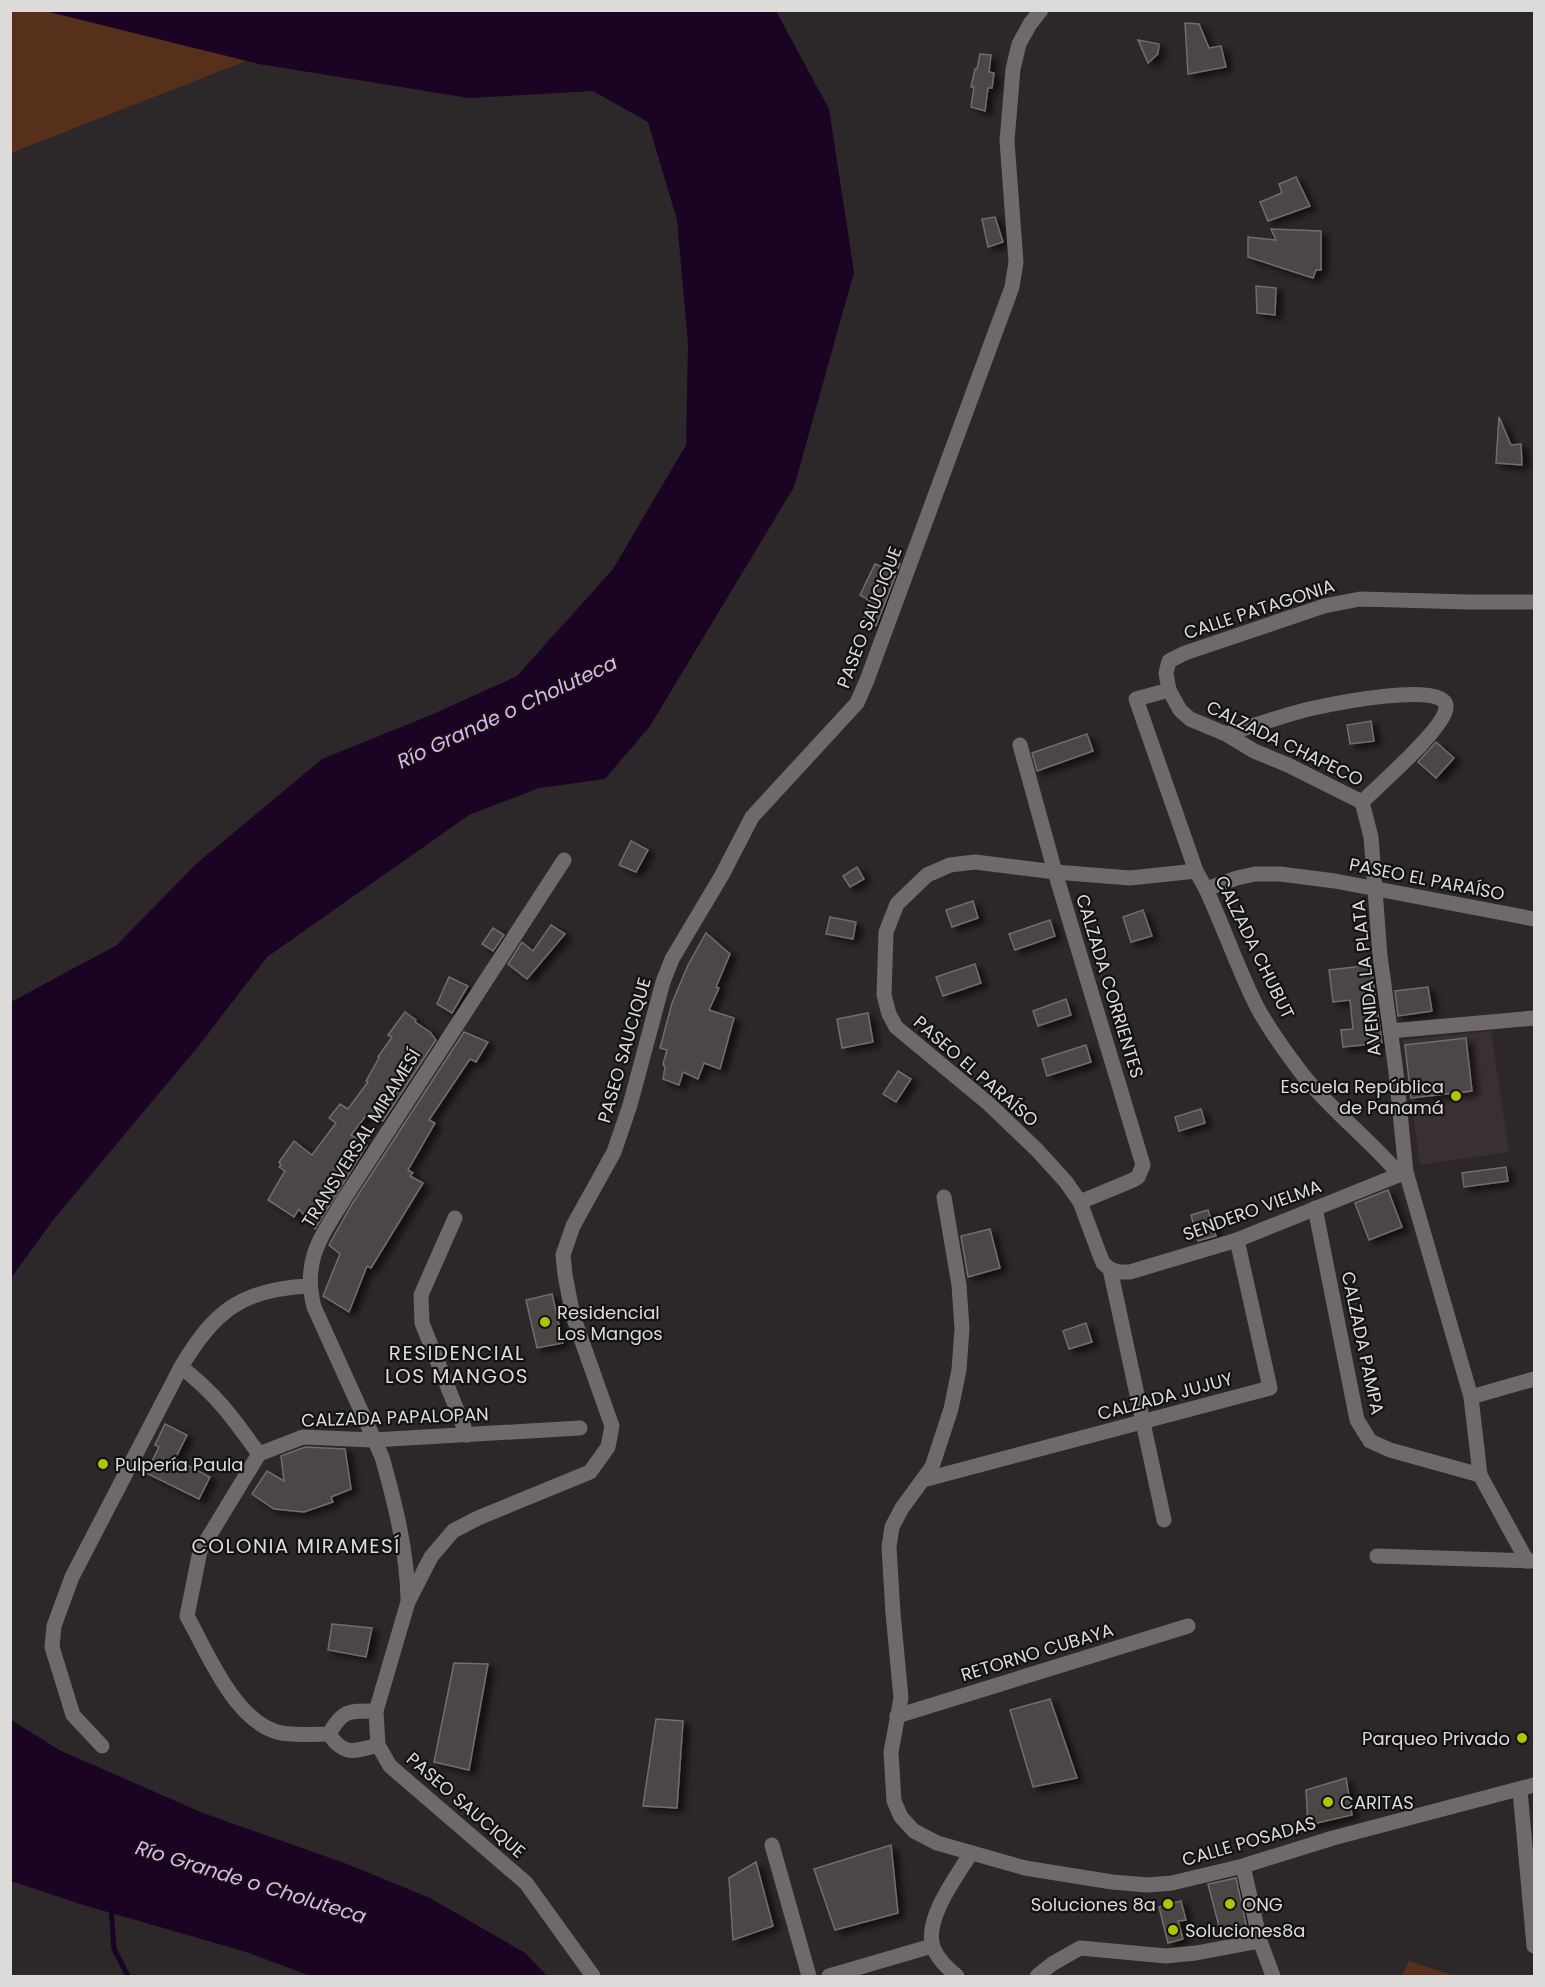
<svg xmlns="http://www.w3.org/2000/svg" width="1545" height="1987" font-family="Poppins,sans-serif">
<defs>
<filter id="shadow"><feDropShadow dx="6" dy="4" stdDeviation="3" flood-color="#0009"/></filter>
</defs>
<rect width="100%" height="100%" fill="#2c2728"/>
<polygon fill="#3a2f31" points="1491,1031 1509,1152 1420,1165 1403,1040"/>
<g fill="#57301b">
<polygon points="11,11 149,11 297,41 11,153"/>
<polygon points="1409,1961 1455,1976 1402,1976"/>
</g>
<g fill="#1b0324">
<polygon points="45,11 776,11 829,109 854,272 794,487 650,726 605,779 539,788 469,815 267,957 197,1048 53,1220 11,1278 11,1002 117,945 196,864 322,759 431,715 517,676 613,569 686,445 688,344 677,220 648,122 593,91 469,98 259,64"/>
<polygon points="10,1719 59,1750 203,1813 347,1864 430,1898 525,1953 547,1976 311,1976 243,1951 80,1904 11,1881"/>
</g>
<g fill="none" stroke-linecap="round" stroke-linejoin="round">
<polyline stroke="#1b0324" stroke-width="5" points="111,1907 114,1949 128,1976"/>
</g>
<g fill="#4b4646" stroke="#726c6c" stroke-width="1.5" filter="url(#shadow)">
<polygon points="1185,23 1199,24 1209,48 1221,46 1226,67 1188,74"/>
<polygon points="1138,40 1159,44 1158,54 1148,63"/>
<polygon points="980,54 991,55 989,72 994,73 992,88 988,88 985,111 971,107 974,87 971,87 975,69 977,69"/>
<polygon points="1296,177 1310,206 1268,221 1260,202 1282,193 1279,184"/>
<polygon points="995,217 1003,242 988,247 982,219"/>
<polygon points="1271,229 1321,231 1321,270 1316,270 1313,278 1248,257 1248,237 1276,240"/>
<polygon points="1256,286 1276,288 1275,315 1257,313"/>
<polygon points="1499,417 1511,445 1521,444 1522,465 1496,463"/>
<polygon points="891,561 900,564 876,626 863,621 870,601 860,595 875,564 887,569"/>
<polygon points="1371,721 1374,741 1350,744 1347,725"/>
<polygon points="1087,734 1093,751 1037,771 1032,753"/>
<polygon points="1436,742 1454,758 1436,778 1418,762"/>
<polygon points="631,841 648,850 636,872 619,865"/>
<polygon points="857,867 864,879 850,887 843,876"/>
<polygon points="973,901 978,918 952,927 946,910"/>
<polygon points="1143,910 1152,936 1131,942 1123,917"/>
<polygon points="830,917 856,922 853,939 826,934"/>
<polygon points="1050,920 1055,936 1015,950 1009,934"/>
<polygon points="551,925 565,934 527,979 508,964 522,942 533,951"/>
<polygon points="493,928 504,935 493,951 482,944"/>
<polygon points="706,933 730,954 716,987 719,988 709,1010 734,1018 720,1069 704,1063 698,1079 683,1072 679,1085 663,1079 665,1067 663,1064 667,1050 660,1048 672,1003 688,965"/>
<polygon points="975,964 981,983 943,996 936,977"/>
<polygon points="1371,965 1382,1043 1343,1047 1341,1030 1353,1029 1350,1000 1333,1002 1329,970"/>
<polygon points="449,977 468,986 452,1013 437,1004"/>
<polygon points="1428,987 1432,1011 1398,1016 1395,991"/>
<polygon points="1066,999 1071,1015 1038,1026 1033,1011"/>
<polygon points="405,1012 416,1020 415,1022 430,1032 436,1040 383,1121 368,1113 351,1135 367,1145 315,1229 299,1209 294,1217 268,1200 285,1171 279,1167 281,1165 279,1162 294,1141 312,1155 336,1123 329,1118 340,1104 348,1109 368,1082 366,1081 379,1058 378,1057 392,1037 388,1035"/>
<polygon points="868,1013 873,1042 842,1048 837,1019"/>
<polygon points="464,1032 488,1042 476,1062 470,1059 429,1120 435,1123 408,1170 413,1173 410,1176 423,1183 371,1268 367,1266 349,1312 323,1296 340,1254 329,1245 352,1204"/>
<polygon points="1466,1038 1472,1091 1411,1098 1405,1045"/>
<polygon points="1086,1045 1091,1062 1047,1076 1042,1059"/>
<polygon points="898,1071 911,1079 896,1102 883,1094"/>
<polygon points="1201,1109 1205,1123 1179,1131 1175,1117"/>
<polygon points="1506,1167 1508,1181 1464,1187 1462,1173"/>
<polygon points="1388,1190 1402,1227 1369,1240 1355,1203"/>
<polygon points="1208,1210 1216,1236 1198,1241 1191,1215"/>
<polygon points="990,1229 1000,1268 968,1277 961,1236"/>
<polygon points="552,1294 563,1343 537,1348 526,1300"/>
<polygon points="1086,1323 1092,1342 1069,1349 1063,1331"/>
<polygon points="165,1424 187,1435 175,1459 210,1477 199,1499 146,1473 159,1447 155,1445"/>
<polygon points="305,1447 345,1449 351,1489 331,1497 333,1502 304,1512 274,1509 252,1494 267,1471 284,1481 281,1456"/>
<polygon points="332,1624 372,1628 366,1657 328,1650"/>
<polygon points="454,1663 488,1664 469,1770 434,1762"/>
<polygon points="1050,1699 1077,1778 1033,1787 1010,1710"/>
<polygon points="656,1719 683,1721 677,1808 643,1806"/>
<polygon points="1346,1778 1352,1815 1308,1825 1306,1790"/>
<polygon points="891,1845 898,1913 835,1930 814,1869"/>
<polygon points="756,1862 773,1926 733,1940 729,1878"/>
<polygon points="1236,1878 1248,1933 1222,1938 1208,1884"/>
<polygon points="1181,1901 1186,1920 1178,1921 1183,1939 1168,1943 1159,1907"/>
</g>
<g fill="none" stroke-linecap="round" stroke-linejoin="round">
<g stroke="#6e696a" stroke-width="15">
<polyline points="1169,690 1180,710 1190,719 1226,734 1254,751 1288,765 1362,802"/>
<path d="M1226 734C1254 726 1281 716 1309 709 1327 705 1449 679 1446 708 1445 728 1379 785 1362 802L1371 837 1380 956 1396 1072 1406 1172 1471 1397 1480 1475 1527 1561"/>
<polyline points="1020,745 1055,872 1143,1165 1138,1177 1133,1180 1080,1202"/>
<polyline points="1206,889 1237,878 1255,874 1280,874 1335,881 1534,919"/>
<polyline points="1390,1031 1534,1018"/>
<path d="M1399 1174C1369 1139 1332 1111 1303 1075 1287 1054 1270 1031 1257 1007 1238 969 1224 928 1206 889L1196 871 1136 699 1169 690 1166 673 1169 661 1185 653 1324 606 1360 599 1468 602H1534"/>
<polyline points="944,1197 959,1285 962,1329 959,1370 951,1409 932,1467 902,1508 892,1527 889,1547 893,1613 901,1698 891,1752 894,1801 901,1817 914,1831 937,1843 1025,1868 1112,1882 1148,1885 1172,1883 1243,1866 1333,1838 1534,1785"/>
<polyline points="1315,1208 1357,1420 1370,1441 1390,1450 1480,1475"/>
<polyline points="455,1218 421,1295 422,1323 467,1435"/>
<polyline points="1110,1269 1119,1272 1130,1272 1237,1240 1406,1172"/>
<path d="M181 1367C216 1394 233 1418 259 1454"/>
<polyline points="1471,1397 1534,1379"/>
<polyline points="923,1480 1270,1388 1237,1240"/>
<polyline points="1164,1520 1110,1269 1103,1263 1099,1253 1080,1202 1066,1182 1038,1151 989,1104 896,1027 889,1014 884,995 886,932 897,904 927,875 950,865 975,862 1055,872 1130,878 1196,871"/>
<polyline points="1377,1556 1533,1561"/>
<path d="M408 1599C407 1551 395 1503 382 1457L314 1307C302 1260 321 1237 344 1199L564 860"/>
<path d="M376 1711C349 1711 343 1709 329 1734 315 1734 290 1736 277 1732 234 1719 208 1654 187 1616L200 1551 259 1454 303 1437 373 1440 580 1428"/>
<polyline points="897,1716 1188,1626"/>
<path d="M329 1734C344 1757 355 1751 378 1745"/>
<path d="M102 1746 73 1715 52 1647 54 1626 72 1577 181 1367C214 1311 242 1289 309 1286"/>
<polyline points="1520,1790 1534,1946"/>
<polyline points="772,1845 809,1976"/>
<polyline points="1243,1866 1260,1941 1273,1976"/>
<polyline points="593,1976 526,1883 390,1766 378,1745 376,1711 408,1602 431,1557 453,1531 478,1518 590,1472 608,1447 612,1426 573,1316 565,1275 563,1255 573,1226 614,1152 630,1105 663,982 672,959 722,875 752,817 857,703 867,680 1012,287 1016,262 1007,141 1013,69 1019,44 1030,24 1041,10"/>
<polyline points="829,1976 932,1946"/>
<path d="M957 1976C947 1968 935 1957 932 1943 927 1915 957 1876 971 1853"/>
<polyline points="1037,1976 1052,1964 1080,1948 1166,1956 1196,1953 1260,1941"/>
</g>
</g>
<g fill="#b0c500" stroke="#131111" stroke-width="2">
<circle cx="1456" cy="1096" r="6"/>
<circle cx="545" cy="1322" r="6"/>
<circle cx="103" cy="1464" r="6"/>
<circle cx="1522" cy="1738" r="6"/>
<circle cx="1328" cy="1802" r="6"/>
<circle cx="1168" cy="1904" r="6"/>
<circle cx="1230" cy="1904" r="6"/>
<circle cx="1173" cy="1930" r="6"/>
</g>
<g text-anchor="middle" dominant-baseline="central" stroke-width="4.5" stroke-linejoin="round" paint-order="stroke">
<g font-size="18" fill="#dddada" stroke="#131111">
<text transform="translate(1259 609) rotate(-18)">CALLE PATAGONIA</text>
<text transform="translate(869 617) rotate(-69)">PASEO SAUCIQUE</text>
<text transform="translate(1285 743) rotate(26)">CALZADA CHAPECO</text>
<text transform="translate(1427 879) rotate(11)">PASEO EL PARAÍSO</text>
<text transform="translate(1255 947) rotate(64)">CALZADA CHUBUT</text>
<text transform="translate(1366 978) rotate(-96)">AVENIDA LA PLATA</text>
<text transform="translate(1110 986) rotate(73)">CALZADA CORRIENTES</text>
<text transform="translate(624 1050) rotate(-74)">PASEO SAUCIQUE</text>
<text transform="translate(976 1071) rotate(41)">PASEO EL PARAÍSO</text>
<text transform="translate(361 1138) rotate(-58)">TRANSVERSAL MIRAMESÍ</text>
<text transform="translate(1252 1210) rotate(-20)">SENDERO VIELMA</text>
<text transform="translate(1363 1343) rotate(78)">CALZADA PAMPA</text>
<text transform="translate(1165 1396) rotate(-15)">CALZADA JUJUY</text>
<text transform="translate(395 1417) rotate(-2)">CALZADA PAPALOPAN</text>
<text transform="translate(1037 1652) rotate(-17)">RETORNO CUBAYA</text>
<text transform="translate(466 1805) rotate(41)">PASEO SAUCIQUE</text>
<text transform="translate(1249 1841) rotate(-16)">CALLE POSADAS</text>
</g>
<g font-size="18" fill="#dddada" stroke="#131111" text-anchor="start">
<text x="1444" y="1086" text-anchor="end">Escuela República<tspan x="1444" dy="21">de Panamá</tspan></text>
<text x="557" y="1312">Residencial<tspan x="557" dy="21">Los Mangos</tspan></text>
<text x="115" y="1464">Pulpería Paula</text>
<text x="1510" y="1738" text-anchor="end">Parqueo Privado</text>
<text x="1340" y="1802">CARITAS</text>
<text x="1156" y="1904" text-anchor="end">Soluciones 8a</text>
<text x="1242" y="1904">ONG</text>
<text x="1185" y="1930">Soluciones8a</text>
</g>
<g font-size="20" font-style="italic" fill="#e1b1f3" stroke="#131111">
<text transform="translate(507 712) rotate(-25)">Río Grande o Choluteca</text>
<text transform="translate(251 1882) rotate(17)">Río Grande o Choluteca</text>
</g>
<g font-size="20" letter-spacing="1.5" fill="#dddada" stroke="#131111">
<text x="457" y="1353">RESIDENCIAL<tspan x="457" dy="23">LOS MANGOS</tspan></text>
<text x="296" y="1546">COLONIA MIRAMESÍ</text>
</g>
</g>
<rect width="1545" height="1987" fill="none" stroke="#dddada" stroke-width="24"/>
</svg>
